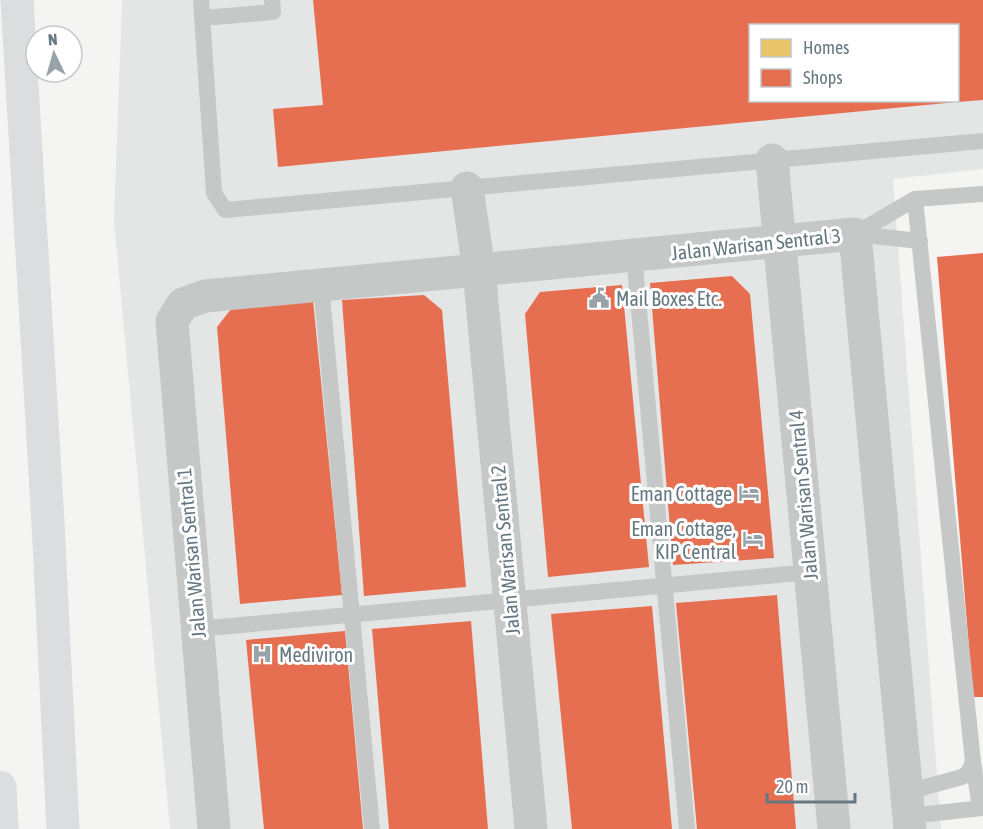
<svg xmlns="http://www.w3.org/2000/svg" width="983" height="829" font-family="'Asap Condensed',sans-serif">
<rect width="100%" height="100%" fill="#f4f4f3"/>
<path fill="#e4e5e5" fill-rule="evenodd" d="M122 0H983V169L893 179 941 829H170L114 220ZM750 26H958V100H750Z"/>
<polygon fill="#e9c46a" points="983,258 983,305 969,306 965,259"/>
<g fill="#e76f51">
<polygon points="313,0 983,0 983,100 958,102 958,26 750,26 750,100 957,100 957,102 278,167 273,109 323,105"/>
<polygon points="983,253 983,697 973,697 937,257"/>
<polygon points="732,276 750,294 774,558 673,565 650,283"/>
<polygon points="622,285 649,567 548,577 525,314 540,292"/>
<polygon points="424,295 442,310 466,587 364,596 342,300"/>
<polygon points="313,300 342,595 240,604 217,327 231,309"/>
<polygon points="777,595 796,829 697,829 676,603"/>
<polygon points="652,606 672,829 572,829 551,614"/>
<polygon points="471,621 488,829 389,829 372,629"/>
<polygon points="345,631 363,829 264,829 246,640"/>
</g>
<g fill="none" stroke-linecap="round" stroke-linejoin="round">
<g stroke="#c6c8c8" stroke-width="16">
<polyline points="201,0 214,193 225,210 983,141"/>
<polyline points="203,18 273,12 272,0"/>
<polyline points="855,234 915,199 983,194"/>
<polyline points="855,234 920,241"/>
<polyline points="634,256 687,829"/>
<polyline points="321,285 372,829"/>
<polyline points="198,629 810,572"/>
<polyline points="973,762 980,808"/>
<polyline points="907,792 962,777 968,773 973,762 915,199"/>
<polyline points="909,816 983,808"/>
</g>
<g stroke="#c6c8c8" stroke-width="33">
<polyline points="772,160 834,829"/>
<polyline points="467,188 479,270 531,829"/>
<polyline points="214,829 172,321 183,304 205,296 855,234 910,829"/>
</g>
<g stroke="#dcddde" stroke-width="33">
<polyline points="17,0 48,523 63,829"/>
<polyline points="0,787 2,829"/>
</g>
</g>
<defs>
<g id="civic-bare" transform="scale(1.62)"><path d="M-.6-6.5H3V-4.5H.6V-3L4-1V1h2V6H-6V1h2V-1L-.6-3ZM-1.2 2.5V6h2.4V2.5Z" fill="#98a3a9" stroke="#fff" stroke-width="2.5" paint-order="stroke"/></g>
<g id="hotel-bare" transform="scale(1.62)"><path d="M-6-4.5h1.5V1H6V5H4.5V3h-9V5H-6ZM-4 0a1.8 1.8 0 1 1 3.6 0ZM.5 0V-2.5h3Q6-2.5 6 0Z" fill="#98a3a9" stroke="#fff" stroke-width="2.5" paint-order="stroke"/></g>
<g id="hospital-bare" transform="scale(1.62)"><path d="M-5-5h3v3.5h4V-5h3V5h-3V1.5h-4V5h-3Z" fill="#98a3a9" stroke="#fff" stroke-width="2.5" paint-order="stroke"/></g>
</defs>
<g fill-rule="evenodd">
<use href="#civic-bare" x="599" y="298"/>
<use href="#hotel-bare" x="749" y="493"/>
<use href="#hotel-bare" x="753" y="539"/>
<use href="#hospital-bare" x="262" y="654"/>
</g>
<g text-anchor="middle" dominant-baseline="central" stroke-width="6" stroke-linejoin="round" paint-order="stroke">
<g font-size="20" fill="#667881" stroke="#fff">
<text transform="translate(756 244) rotate(-6)">Jalan Warisan Sentral 3</text>
<text transform="translate(803 495) rotate(-95)">Jalan Warisan Sentral 4</text>
<text transform="translate(505 550) rotate(-95)">Jalan Warisan Sentral 2</text>
<text transform="translate(191 553) rotate(-95)">Jalan Warisan Sentral 1</text>
</g>
<g font-size="20" fill="#667881" stroke="#fff" text-anchor="start">
<text x="616" y="298">Mail Boxes Etc.</text>
<text x="732" y="493" text-anchor="end">Eman Cottage</text>
<text x="736" y="528" text-anchor="end">Eman Cottage,<tspan x="736" dy="23">KIP Central</tspan></text>
<text x="279" y="654">Mediviron</text>
</g>
</g>
<rect x="749" y="24" width="210" height="78" fill="#ffffff" stroke="#c2c9cd" stroke-width="1.5"/>
<rect x="761" y="39" width="30" height="18" fill="#e9c46a" stroke="#c2c9cd" stroke-width="1.5"/>
<text x="803" y="54" font-size="18" fill="#667881">Homes</text>
<rect x="761" y="69" width="30" height="18" fill="#e76f51" stroke="#c2c9cd" stroke-width="1.5"/>
<text x="803" y="84" font-size="18" fill="#667881">Shops</text>
<g transform="translate(54 54) rotate(355)"><circle r="28" fill="#ffffff" stroke="#c2c9cd" stroke-width="1.5"/>
<path d="M0-4.5L10 22L0 15L-10 22Z" fill="#98a3a9"/>
<text y="-9" font-size="16" font-weight="bold" text-anchor="middle" fill="#667881">N</text>
</g>
<path d="M767 793v9h88v-9" fill="none" stroke="#667881" stroke-width="3"/>
<text x="776" y="793" font-size="18" fill="#667881" stroke="#ffffff" stroke-width="4.5" paint-order="stroke">20 m</text>
</svg>
